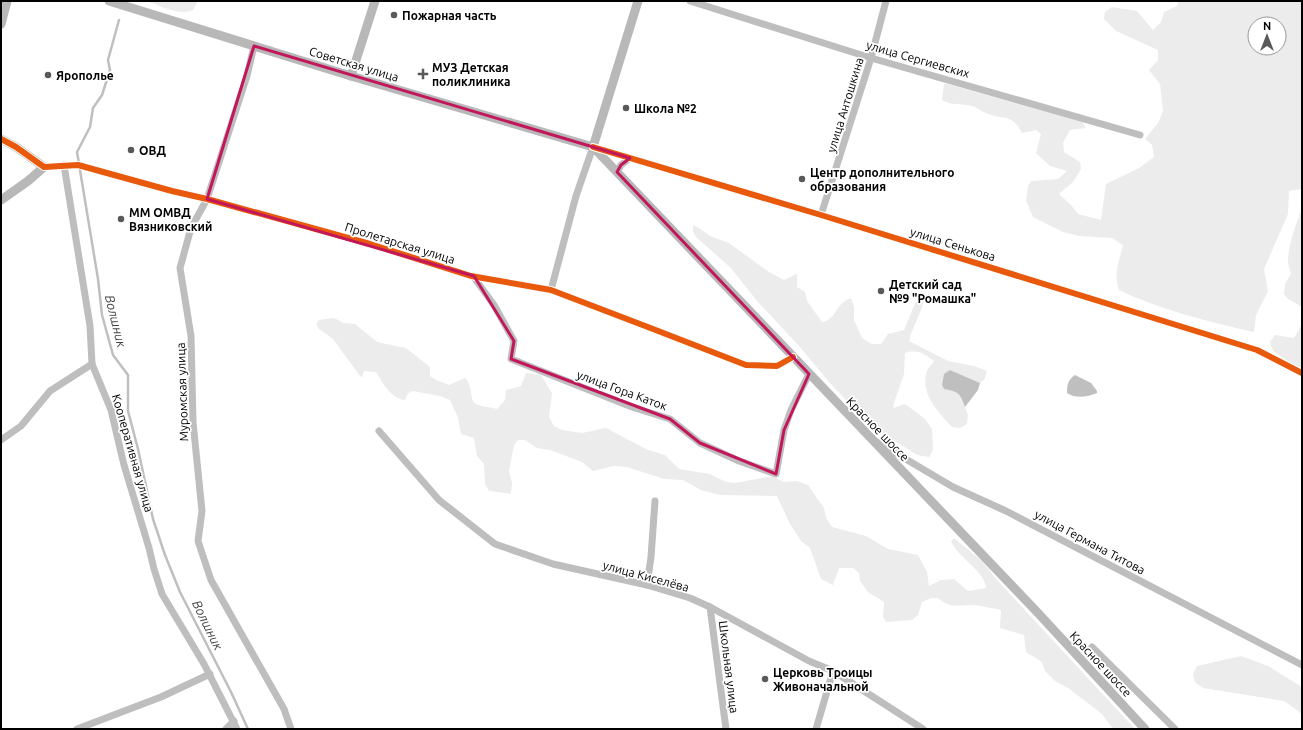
<svg xmlns="http://www.w3.org/2000/svg" width="1303" height="730" font-family="Ubuntu,sans-serif">
<rect width="100%" height="100%" fill="#fff"/>
<g fill="#ececec" fill-rule="evenodd">
<path d="M147 1H198L193 10C178 16 161 6 147 1Z"/>
<path d="M1179 1H1302V189L1289 191 1288 214 1264 269 1268 291 1256 315 1254 332C1209 322 1161 310 1119 290 1113 272 1119 263 1123 245L1112 238 1079 236 1063 232 1033 217 1026 201 1028 186 1031 181 1058 179 1067 171 1050 166 1036 153 1041 134 1036 130 1022 133C1011 112 1003 121 986 113 981 111 977 107 972 106 961 103 951 106 942 100L944 84H947L1082 122 1086 128 1070 130 1063 143 1064 152 1080 162 1081 169 1073 182 1059 194 1071 205 1078 214 1101 220 1106 184 1139 168 1154 157 1152 145 1145 139 1158 123 1163 111 1160 84 1149 70 1158 60V50L1116 31 1104 19 1105 12 1112 7 1137 11 1153 30 1161 22 1164 12 1177 6ZM1255 24H1279V48H1255Z"/>
<path d="M1302 209V307L1288 299 1284 294 1285 284 1291 274C1290 270 1288 265 1288 261 1288 246 1296 223 1302 209Z"/>
<path d="M693 225 699 228 710 236 729 243 769 272 784 280 796 274 797 275V287L805 292 807 301 822 322C832 321 836 310 842 303 844 301 847 300 851 298L854 307V320L862 338 872 344H881L888 334 904 330 917 299 921 293 925 294C923 311 913 325 909 341L948 361 974 366 987 371 984 380 980 383 950 370 944 389 956 391 961 396 968 415 967 424 960 428 952 427C939 413 919 393 927 371 928 368 932 364 934 361 924 354 918 349 905 353L904 374 893 406 894 408 904 404 908 406 925 419 932 429 933 450 929 457 917 455 882 433 854 408 829 382 799 346 757 301 731 268 697 238 693 232Z"/>
<path d="M334 318 344 323 355 324 377 342 406 348 430 367V376L436 380 449 385 465 378C474 386 468 402 478 405 484 407 491 407 497 409L505 400 506 390 521 386 526 373 541 375 552 393 549 417 554 426 562 430 582 433 606 428 648 450 665 455 679 469 710 474 726 482 736 483 772 476 784 482 797 481 808 485 824 508 826 518 832 527 866 536 888 549 918 555 927 572 929 586 941 580 954 579 968 591 986 588C986 572 956 556 951 541L954 538 982 561 997 580 1135 729H1113L1102 714 1068 688 1055 681 1045 671 1042 662 1026 652 1024 635 1000 628 1001 610C992 608 982 606 973 605 957 605 951 609 938 598H931L922 602 918 615 912 620 886 622 883 617 884 602 868 592 860 581 859 573 853 568H839L833 585 821 579 810 548 801 541 789 522 777 496 720 495 701 490 683 480 664 479 627 467 614 466 593 471 582 462 550 450 537 448 525 440H518L514 445 509 471 512 483 511 494 489 491 485 484 484 464 477 456 474 438 461 434 458 418 450 400 440 396 413 391 408 393 405 400C391 399 383 383 376 372L364 371 362 377 360 376 333 339 319 329 316 324 319 320Z"/>
<polygon points="1302,324 1302,369 1289,362 1273,351 1270,342 1275,335 1294,338"/>
<polygon points="1241,656 1268,666 1302,687 1302,714 1284,701 1203,688 1195,682 1193,674 1197,666"/>
</g>
<g fill="#bfbfbf">
<path d="M950 370 980 383 978 390 965 407C960 393 959 392 944 389L942 385 944 374Z"/>
<path d="M1075 375 1091 383 1097 391V393C1087 397 1076 399 1067 393 1067 384 1068 380 1075 375Z"/>
</g>
<g fill="none" stroke-linecap="round" stroke-linejoin="round">
<polyline stroke="#bfbfbf" stroke-width="2.5" points="119,20 108,60 110,70 102,95 93,108 90,127 77,152 98,279 102,315 113,355 128,375 128,411 138,449 153,519 165,555 180,592 231,692 248,729"/>
<g stroke="#bebebe" stroke-width="7">
<polyline points="690,1 871,58 1140,135"/>
<polyline points="254,46 247,76 207,199 191,228 180,268 191,336 193,422 202,511 198,541 211,580 284,709 291,729"/>
<polyline points="64,165 90,326 92,364 111,410 124,465 149,548 154,569 162,594 204,664 237,729"/>
<polyline points="44,167 78,165 172,191 207,199 370,244 471,276 551,290 653,329 746,365 777,366 793,357"/>
<polyline points="617,172 621,165 630,158"/>
<polyline points="821,215 871,58 886,1"/>
<polyline points="473,276 494,305 514,341 511,359 632,407 670,419 700,443 739,461 776,474 784,430 791,410 809,374"/>
<polyline points="551,290 576,196 593,147 821,215 1257,350 1302,373"/>
<polyline points="379,431 439,500 495,544 553,564 647,585 690,598 710,607 809,661 833,671 923,729"/>
<polyline points="1,440 21,426 50,391 92,364"/>
<polyline points="877,442 953,487 1006,511 1302,665"/>
<polyline points="647,585 651,557 655,501"/>
<polyline points="710,607 726,729"/>
<polyline points="1092,647 1175,729"/>
<polyline points="77,729 161,697 210,674"/>
<polyline points="226,729 234,721"/>
<polyline points="816,729 833,671"/>
</g>
<g stroke="#b8b8b8" stroke-width="9">
<polyline points="109,1 351,76 593,147"/>
<polyline points="1,24 7,1"/>
<polyline points="351,76 375,1"/>
<polyline points="1,139 16,147 44,167 28,181 1,200"/>
<polyline points="593,147 1038,613 1145,729"/>
<polyline points="593,147 638,1"/>
</g>
<g stroke="#fff" stroke-width="8">
<g id="cycleway">
<polyline points="1,139 16,147 44,167 78,165 172,191 207,199 370,244 471,276 551,290 653,329 746,365 777,366 793,357"/>
<polyline points="593,147 821,215 1257,350 1302,373"/>
</g>
</g>
<use href="#cycleway" stroke="#e8590c" stroke-width="6"/>
</g>
<path fill="none" stroke="#c2185b" stroke-width="3" stroke-linejoin="round" d="M254 46 630 158 621 165 617 172 809 374 784 430 776 474 700 443 670 419 511 359 514 341 474 276 207 199Z"/>
<g fill="#595959" stroke="#fff" stroke-width="1.5">
<circle cx="394" cy="15" r="4"/>
<path d="M421 68h4v4h4v4h-4v4h-4v-4h-4v-4h4z"/>
<circle cx="48" cy="75" r="4"/>
<circle cx="626" cy="108" r="4"/>
<circle cx="131" cy="150" r="4"/>
<circle cx="802" cy="179" r="4"/>
<circle cx="121" cy="219" r="4"/>
<circle cx="881" cy="291" r="4"/>
<circle cx="765" cy="679" r="4"/>
</g>
<g text-anchor="middle" dominant-baseline="central" stroke-width="3.5" stroke-linejoin="round" paint-order="stroke">
<g font-size="12" font-weight="bold" fill="#000" stroke="#fff" text-anchor="start">
<text x="402" y="15">Пожарная часть</text>
<text x="432" y="67">МУЗ Детская<tspan x="432" dy="14">поликлиника</tspan></text>
<text x="56" y="75">Ярополье</text>
<text x="634" y="108">Школа №2</text>
<text x="139" y="150">ОВД</text>
<text x="810" y="172">Центр дополнительного<tspan x="810" dy="14">образования</tspan></text>
<text x="129" y="212">ММ ОМВД<tspan x="129" dy="14">Вязниковский</tspan></text>
<text x="889" y="284">Детский сад<tspan x="889" dy="14">№9 "Ромашка"</tspan></text>
<text x="773" y="672">Церковь Троицы<tspan x="773" dy="14">Живоначальной</tspan></text>
</g>
<g font-size="12" fill="#000" stroke="#fff">
<text transform="translate(918 59) rotate(16)">улица Сергиевских</text>
<text transform="translate(354 64) rotate(17)">Советская улица</text>
<text transform="translate(845 105) rotate(-73)">улица Антошкина</text>
<text transform="translate(400 243) rotate(17)">Пролетарская улица</text>
<text transform="translate(953 244) rotate(17)">улица Сенькова</text>
<text transform="translate(622 390) rotate(20)">улица Гора Каток</text>
<text transform="translate(182 392) rotate(-92)">Муромская улица</text>
<text transform="translate(878 429) rotate(46)">Красное шоссе</text>
<text transform="translate(133 453) rotate(74)">Кооперативная улица</text>
<text transform="translate(1090 542) rotate(28)">улица Германа Титова</text>
<text transform="translate(646 576) rotate(15)">улица Киселёва</text>
<text transform="translate(1101 664) rotate(47)">Красное шоссе</text>
<text transform="translate(729 667) rotate(83)">Школьная улица</text>
</g>
<g font-size="13" font-style="italic" fill="#444" stroke="#fff">
<text transform="translate(116 321) rotate(76)">Волшник</text>
<text transform="translate(208 625) rotate(64)">Волшник</text>
</g>
</g>
<rect width="1303" height="730" fill="none" stroke="#000000" stroke-width="4"/>
<g transform="translate(1267 36)"><circle r="19" fill="#ffffff" stroke="#999999"/>
<path d="M0-3L7 15L0 10L-7 15Z" fill="#595959"/>
<text y="-6" font-size="11" font-weight="bold" text-anchor="middle" fill="#000000">N</text>
</g>
</svg>
